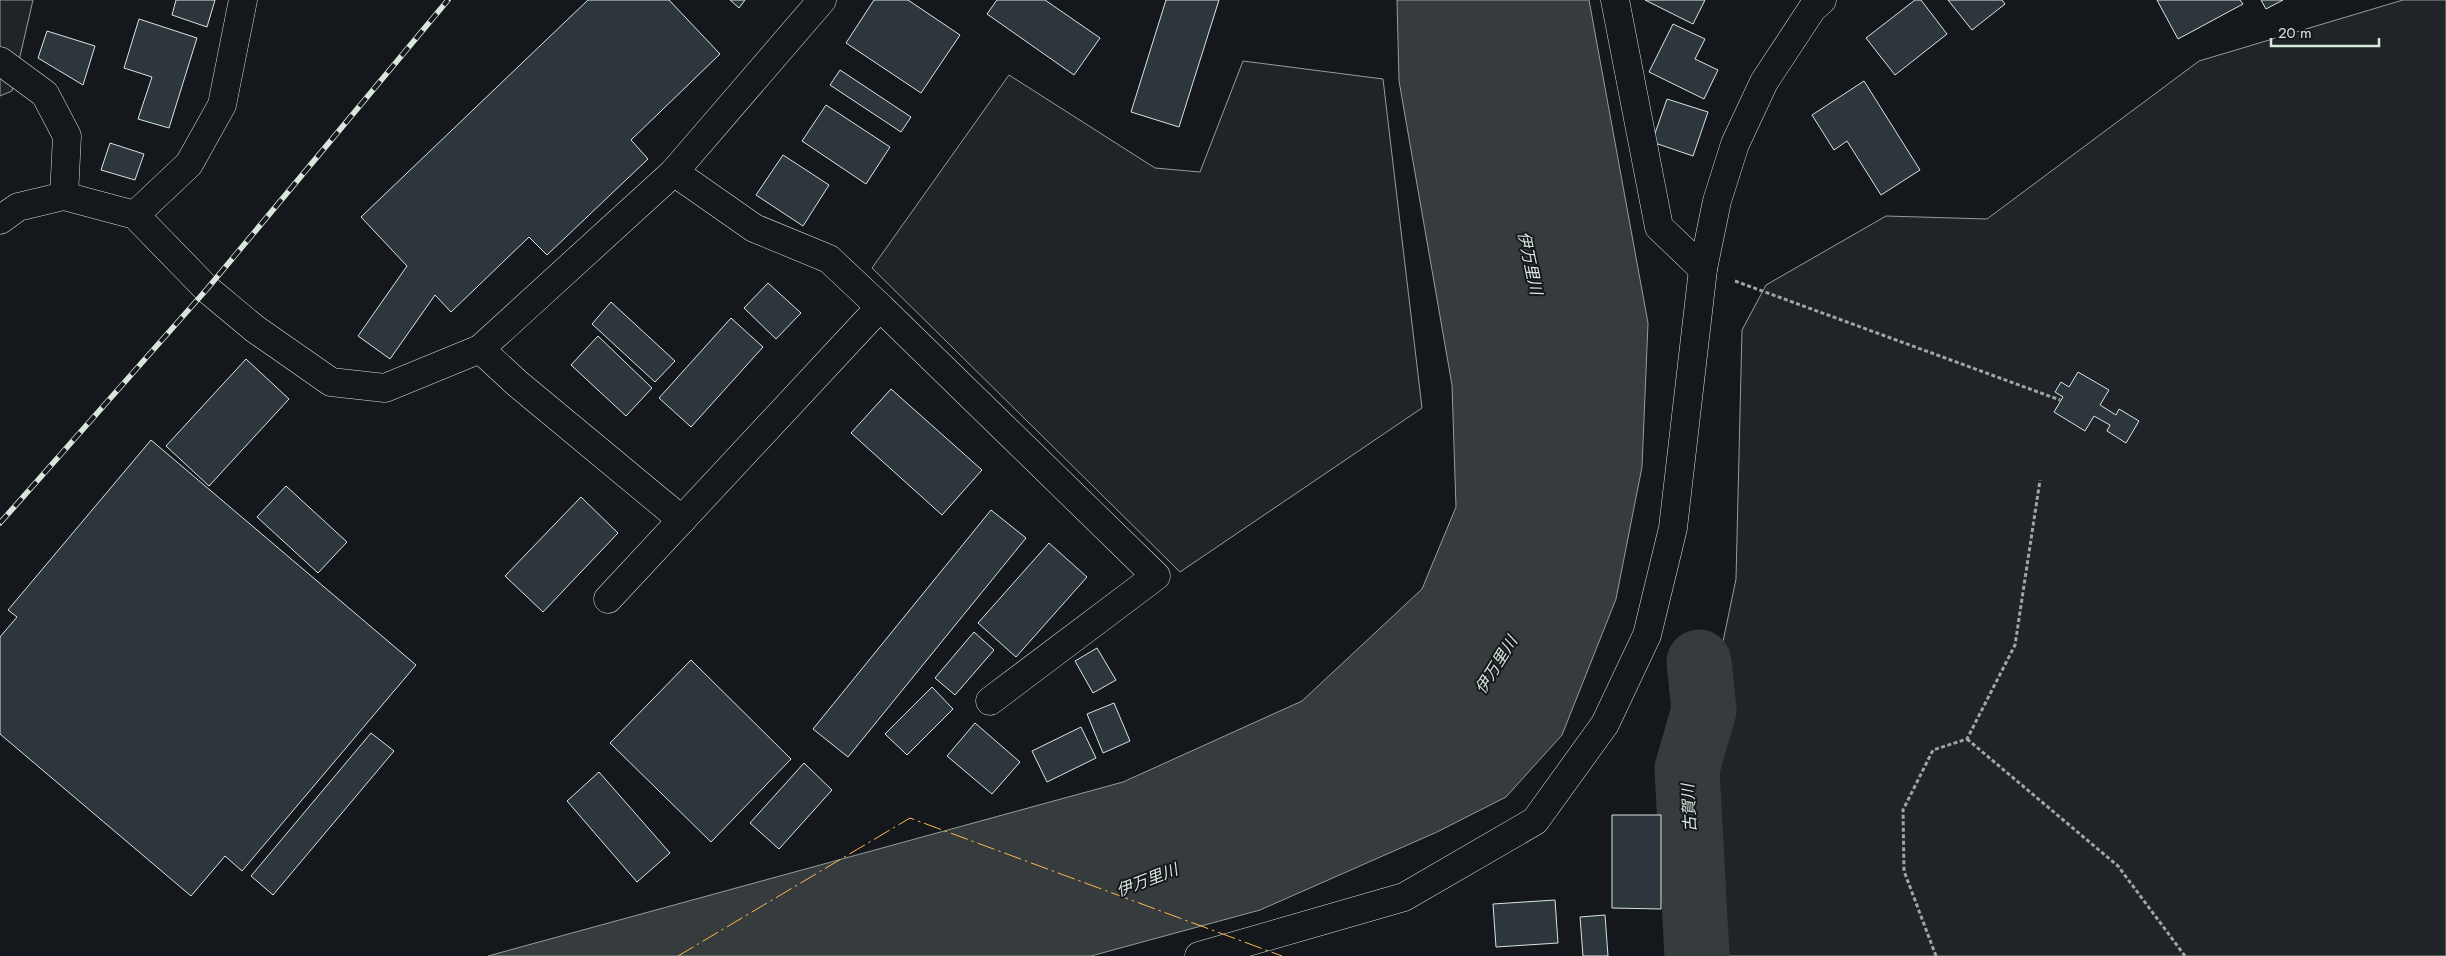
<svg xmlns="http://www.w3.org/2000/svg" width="2446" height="956" font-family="Jost,'Noto Sans JP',sans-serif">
<rect width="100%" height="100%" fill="#14181c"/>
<g fill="#202428" stroke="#939e99">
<polygon points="0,0 33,0 12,91 0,96"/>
<polygon points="2403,0 2446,0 2446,956 1705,956 1698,762 1736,579 1742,330 1766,285 1886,216 1987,219 2199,61"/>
<polygon points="1243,61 1383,79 1422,408 1180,572 872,268 1009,75 1155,168 1200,172"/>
</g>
<polygon fill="#363b3e" stroke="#939e99" points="1397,0 1589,0 1648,323 1642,467 1616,599 1562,735 1506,797 1437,832 1260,910 1091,956 488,956 1123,782 1302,701 1422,589 1456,507 1452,385 1399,81"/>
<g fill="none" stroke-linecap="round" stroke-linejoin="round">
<polyline stroke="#363b3e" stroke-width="65" points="1697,956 1687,769 1704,710 1699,662"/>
</g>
<g fill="#2c363c" stroke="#d8e6dc">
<polygon points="176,0 215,0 207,27 172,15"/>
<polygon points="588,0 669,0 720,54 631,140 648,159 547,255 529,237 451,312 435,295 390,359 358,336 407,266 361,217"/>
<polygon points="730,0 745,0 739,8"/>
<polygon points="874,0 908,0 960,35 921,93 846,43"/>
<polygon points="997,0 1045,0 1100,38 1074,75 987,14"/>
<polygon points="1166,0 1219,0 1179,127 1131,112"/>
<polygon points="1645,0 1705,0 1693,24"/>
<polygon points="1915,0 1921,0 1947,34 1895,75 1866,38"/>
<polygon points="1948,0 2002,0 2005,4 1972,30"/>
<polygon points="2157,0 2240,0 2243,4 2178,39"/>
<polygon points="2261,0 2283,0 2266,9"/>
<polygon points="139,19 197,38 169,128 138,119 152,77 124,68"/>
<polygon points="1673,24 1705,39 1695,59 1718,70 1704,99 1649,72"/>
<polygon points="47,31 95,46 83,85 38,58"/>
<polygon points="840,70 911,117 901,132 830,85"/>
<polygon points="1864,81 1920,170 1881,195 1847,141 1834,150 1812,115"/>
<polygon points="1667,99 1708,112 1693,156 1652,142"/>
<polygon points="826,105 890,147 866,184 802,141"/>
<polygon points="110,143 144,154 135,180 101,170"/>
<polygon points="783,155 829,185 803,226 756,195"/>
<polygon points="768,283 801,313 776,339 744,308"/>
<polygon points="611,302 675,361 655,382 592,324"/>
<polygon points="731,318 763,347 691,427 659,398"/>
<polygon points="598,336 652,388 626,416 571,365"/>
<polygon points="246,359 289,399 209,486 166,446"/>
<polygon points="2078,372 2109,390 2100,405 2116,415 2119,409 2139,421 2126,443 2107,431 2110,425 2094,416 2085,431 2054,412 2063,397 2055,392 2061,382 2069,387"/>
<polygon points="891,389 982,470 942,515 851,433"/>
<polygon points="151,440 416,665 242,871 225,856 191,896 0,734 0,637 17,617 8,610"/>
<polygon points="286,486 347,542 318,573 257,517"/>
<polygon points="581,497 618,533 543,612 505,576"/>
<polygon points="991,510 1026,538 848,757 813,729"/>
<polygon points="1049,543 1087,577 1016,657 978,623"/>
<polygon points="974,632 994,650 955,695 935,678"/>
<polygon points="1097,648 1116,680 1093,693 1075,661"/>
<polygon points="691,660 791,759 711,842 610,743"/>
<polygon points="932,687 953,709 907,755 885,734"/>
<polygon points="1114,703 1130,741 1103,753 1087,714"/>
<polygon points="975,723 1020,762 992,794 947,756"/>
<polygon points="1081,727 1096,758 1047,782 1032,751"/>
<polygon points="371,733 394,751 273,895 251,876"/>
<polygon points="804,763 832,790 779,849 750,823"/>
<polygon points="599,772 670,853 637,882 567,801"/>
<polygon points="1612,815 1661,815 1661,909 1612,908"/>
<polygon points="1555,900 1558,943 1496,947 1493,904"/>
<polygon points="1605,915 1608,956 1583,956 1580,917"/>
</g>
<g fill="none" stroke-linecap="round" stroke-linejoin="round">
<g stroke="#d8e6dc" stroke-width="29">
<g id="minor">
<polyline points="1615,0 1659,227 1703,269"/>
<polyline points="0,61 45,94 67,136 64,196"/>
<polyline points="674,172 754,228 829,259 880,307"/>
<polyline points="135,215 189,164 222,105 243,0"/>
<polyline points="0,220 18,207 64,196 135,215 207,289 255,329 331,382 385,388 480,349 674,172 822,0"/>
<polyline points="480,349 518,384 682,520"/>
<polyline points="608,599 880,307 1156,576 990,701"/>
<polyline points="1199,956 1404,897 1535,821 1605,724 1647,635 1673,528 1703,269 1717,201 1735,144 1764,82 1812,9 1822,0"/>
</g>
</g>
<g stroke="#9da8a2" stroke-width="3" stroke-dasharray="4 2.5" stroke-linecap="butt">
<polyline points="1735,281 2060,400"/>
<polyline points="1967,739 2118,866 2185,956"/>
<polyline points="1936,956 1904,871 1903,810 1933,750 1967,739 2015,645 2040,480"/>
</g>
<use href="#minor" stroke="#14181c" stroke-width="28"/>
<g stroke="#d8e6dc" stroke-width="5.5">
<polyline id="rail" points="0,523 207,289 448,0"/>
</g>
<use href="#rail" stroke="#14181c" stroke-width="4" stroke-dasharray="11" stroke-linecap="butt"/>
<polyline stroke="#ffb74d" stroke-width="1" stroke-dasharray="18 4 2.5 4" stroke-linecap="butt" points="678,956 910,818 1282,956"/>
</g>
<g text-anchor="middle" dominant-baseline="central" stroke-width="4" stroke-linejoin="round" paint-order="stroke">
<g font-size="16" font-style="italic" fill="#d8e6dc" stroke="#14181c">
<text transform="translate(1530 263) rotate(78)">伊万里川</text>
<text transform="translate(1496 665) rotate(-58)">伊万里川</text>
<text transform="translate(1689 808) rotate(-93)">古賀川</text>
<text transform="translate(1147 880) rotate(-21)">伊万里川</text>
</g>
</g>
<path d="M2271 38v8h108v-8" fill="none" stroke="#d8e6dc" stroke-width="2.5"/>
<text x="2278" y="38" font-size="15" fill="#d8e6dc" stroke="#14181c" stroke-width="4" paint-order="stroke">20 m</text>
</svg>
